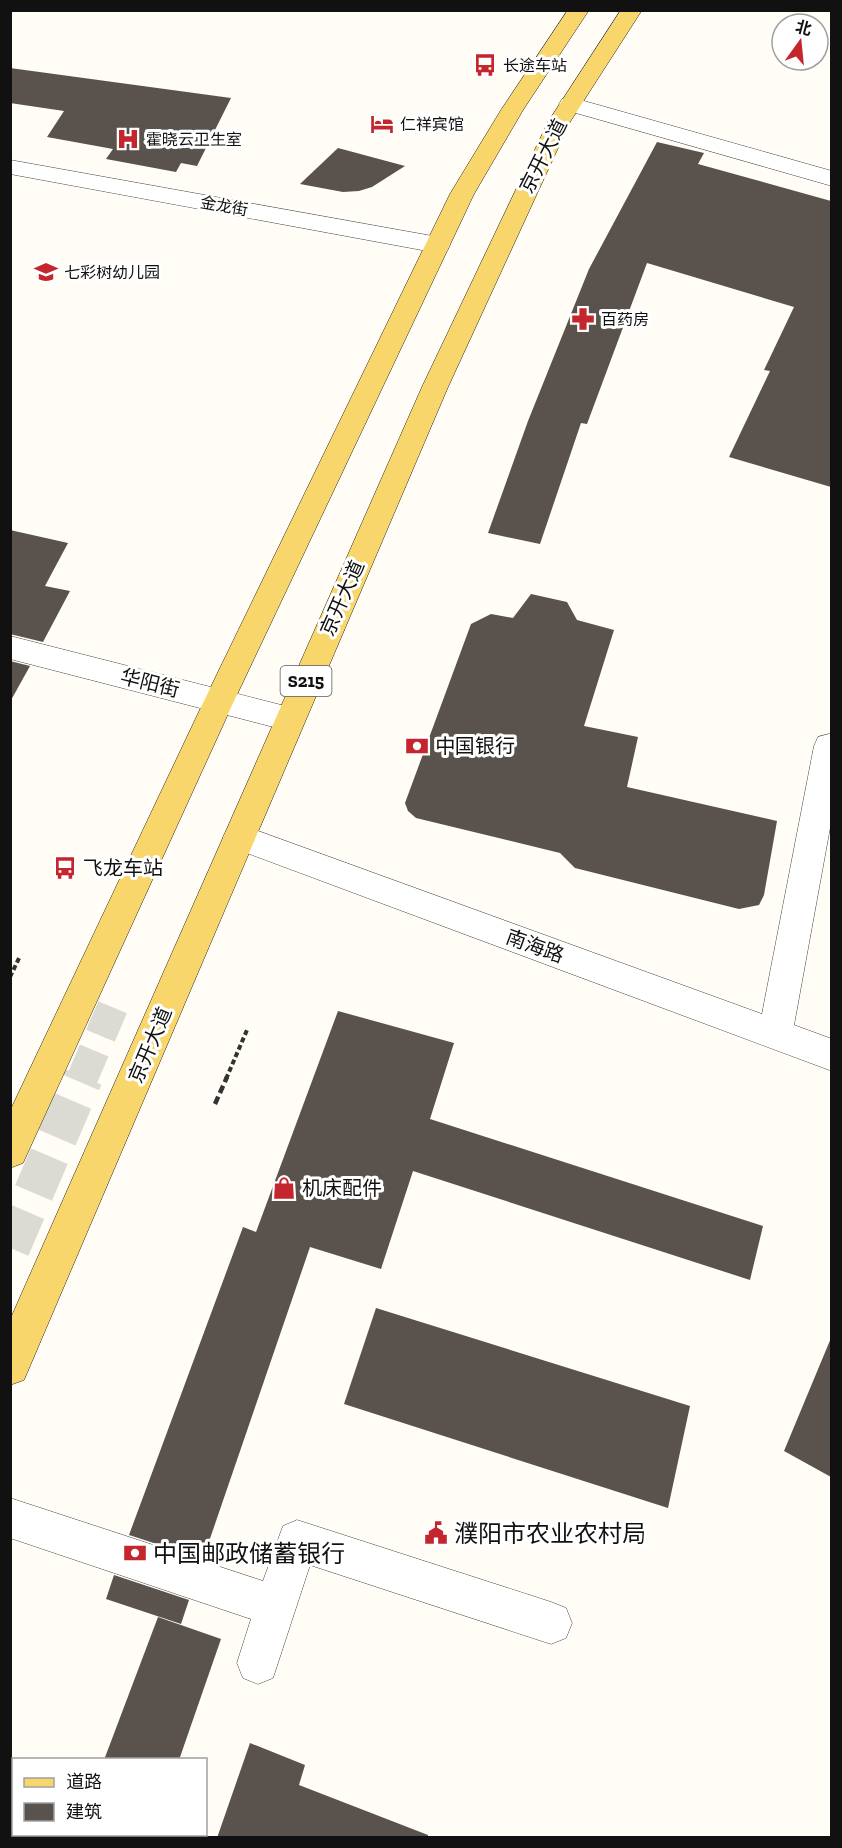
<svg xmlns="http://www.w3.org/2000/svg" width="842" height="1848" font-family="'Zilla Slab','Noto Sans SC',serif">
<rect width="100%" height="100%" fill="#fffdf5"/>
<g fill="#5a524d">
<polygon points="10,68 231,98 197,166 181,163 176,172 106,159 113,149 47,137 64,111 10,103"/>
<polygon points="657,142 704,153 698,164 831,201 831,487 729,457 770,371 764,370 794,307 647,263 587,424 581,423 540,544 488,533 528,421 589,269"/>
<polygon points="338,148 405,166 372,187 359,191 343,192 300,184"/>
<polygon points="10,530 68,543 45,586 70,591 43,642 10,634"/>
<polygon points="531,594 567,602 577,620 614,630 584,726 638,737 627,787 777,821 764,895 759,905 739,909 575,868 560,853 416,818 408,811 405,803 471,624 491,614 513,618"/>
<polygon points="10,661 30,666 10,702"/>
<polygon points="338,1011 454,1043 430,1119 763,1226 750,1280 413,1171 381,1269 310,1247 203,1559 129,1535 243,1227 256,1232"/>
<polygon points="376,1308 690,1406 668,1508 344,1404"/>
<polygon points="831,1338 831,1477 784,1451"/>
<polygon points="114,1575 189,1600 181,1624 106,1599"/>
<polygon points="158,1617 221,1639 179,1760 104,1760"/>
<polygon points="250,1743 305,1765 299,1785 428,1835 428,1838 217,1838"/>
</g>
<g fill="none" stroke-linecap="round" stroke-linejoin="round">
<polyline stroke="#dbdad3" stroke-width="31" stroke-dasharray="31 16" stroke-linecap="butt" points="82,1079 117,997"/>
<polyline stroke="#dbdad3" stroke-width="40" stroke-dasharray="40 20" stroke-linecap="butt" points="10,1248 83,1077"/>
<g stroke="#444" stroke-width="1">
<g id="minor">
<polygon points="570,97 832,171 832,186 562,109 559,104 562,99"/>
<polygon points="10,160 438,237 447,239 450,245 447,251 438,253 10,174"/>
<polygon points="10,636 289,707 300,710 304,719 300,728 289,731 10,659"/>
<polygon points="829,734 832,734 832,817 794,1025 832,1039 832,1071 228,846 223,837 228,828 239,824 762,1014 814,746 818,737"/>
<polygon points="10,1498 263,1581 283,1526 297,1520 551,1602 566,1608 572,1623 566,1638 551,1644 310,1565 273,1678 258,1684 243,1678 237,1663 251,1619 10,1538"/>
</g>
</g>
<g stroke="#222" stroke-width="1">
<g id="major">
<polygon points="568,10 589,10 523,110 474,194 234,701 23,1163 10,1168 10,1111 204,701 450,194 501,110"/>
<polygon points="621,10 642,10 570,122 448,387 24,1380 10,1385 10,1320 422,387 548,122"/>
</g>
</g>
<g stroke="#333" stroke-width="4" stroke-dasharray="5 3" stroke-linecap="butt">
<polyline points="10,977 20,956"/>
<polyline points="226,1079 247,1030"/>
</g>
<polyline stroke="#333" stroke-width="4.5" stroke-dasharray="8 4" stroke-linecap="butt" points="215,1104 227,1077"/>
<use href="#minor" fill="#fff" fill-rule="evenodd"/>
<use href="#major" fill="#f9d66b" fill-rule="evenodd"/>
</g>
<defs>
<g id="bus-bare" transform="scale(1.8)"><path d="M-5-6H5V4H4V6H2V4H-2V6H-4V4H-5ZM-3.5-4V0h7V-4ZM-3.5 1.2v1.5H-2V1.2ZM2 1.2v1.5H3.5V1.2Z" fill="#c4262e" stroke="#fff" stroke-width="2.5" paint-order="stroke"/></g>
<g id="hotel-bare" transform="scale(1.8)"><path d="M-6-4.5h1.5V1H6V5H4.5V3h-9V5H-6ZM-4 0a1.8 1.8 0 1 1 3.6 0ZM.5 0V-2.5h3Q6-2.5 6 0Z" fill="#c4262e" stroke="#fff" stroke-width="2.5" paint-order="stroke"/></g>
<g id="hospital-bare" transform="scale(1.8)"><path d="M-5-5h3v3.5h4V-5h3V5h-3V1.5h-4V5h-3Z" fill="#c4262e" stroke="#fff" stroke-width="2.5" paint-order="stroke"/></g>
<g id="school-bare" transform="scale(1.8)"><path d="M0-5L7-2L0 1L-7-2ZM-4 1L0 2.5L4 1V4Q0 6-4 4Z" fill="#c4262e" stroke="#fff" stroke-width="2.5" paint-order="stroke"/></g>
<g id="pharmacy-bare" transform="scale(1.8)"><path d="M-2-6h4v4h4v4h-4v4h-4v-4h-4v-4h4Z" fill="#c4262e" stroke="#fff" stroke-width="2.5" paint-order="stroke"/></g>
<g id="bank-bare" transform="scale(1.8)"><path d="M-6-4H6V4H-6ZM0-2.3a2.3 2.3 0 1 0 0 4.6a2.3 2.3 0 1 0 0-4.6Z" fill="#c4262e" stroke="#fff" stroke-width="2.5" paint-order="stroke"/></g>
<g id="shop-bare" transform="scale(1.8)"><path d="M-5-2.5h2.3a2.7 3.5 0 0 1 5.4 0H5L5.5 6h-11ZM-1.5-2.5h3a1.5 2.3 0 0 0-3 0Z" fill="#c4262e" stroke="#fff" stroke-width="2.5" paint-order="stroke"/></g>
<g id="civic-bare" transform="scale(1.8)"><path d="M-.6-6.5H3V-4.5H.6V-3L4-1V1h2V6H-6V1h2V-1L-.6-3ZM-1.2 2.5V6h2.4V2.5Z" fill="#c4262e" stroke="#fff" stroke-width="2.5" paint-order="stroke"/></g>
</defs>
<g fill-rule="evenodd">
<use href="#bus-bare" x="485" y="65"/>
<use href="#hotel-bare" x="382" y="124"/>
<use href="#hospital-bare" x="128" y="139"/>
<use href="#school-bare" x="46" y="272"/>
<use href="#pharmacy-bare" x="583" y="319"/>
<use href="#bank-bare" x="417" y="746"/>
<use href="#bus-bare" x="65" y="868"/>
<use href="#shop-bare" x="284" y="1188"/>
<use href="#civic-bare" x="436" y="1533"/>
<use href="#bank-bare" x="135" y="1553"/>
</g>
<g text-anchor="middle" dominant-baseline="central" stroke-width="6" stroke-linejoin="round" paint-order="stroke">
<g font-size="16" fill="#111" stroke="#fff" text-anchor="start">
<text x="503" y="65">长途车站</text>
<text x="400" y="124">仁祥宾馆</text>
<text x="146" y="139">霍晓云卫生室</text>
<text x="64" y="272">七彩树幼儿园</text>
<text x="601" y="319">百药房</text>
</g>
<g font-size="16" fill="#111" stroke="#fff">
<text transform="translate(224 206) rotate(10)">金龙街</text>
</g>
<rect fill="#fff" stroke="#585858" stroke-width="1.5" x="280.5" y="666" width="51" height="30" rx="4.5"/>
<g font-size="18" font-weight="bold" fill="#111">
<text x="306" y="681">S215</text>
</g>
<g font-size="20" fill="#111" stroke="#fff">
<text transform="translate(543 156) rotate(-63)">京开大道</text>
<text transform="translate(342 598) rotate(-66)">京开大道</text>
<text transform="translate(150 683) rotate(14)">华阳街</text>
<text transform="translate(535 946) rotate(20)">南海路</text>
<text transform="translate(150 1045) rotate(-67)">京开大道</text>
</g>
<g font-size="20" fill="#111" stroke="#fff" text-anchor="start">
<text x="435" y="746">中国银行</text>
<text x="83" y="868">飞龙车站</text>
<text x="302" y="1188">机床配件</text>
</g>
<g font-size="24" fill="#111" stroke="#fff" text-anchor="start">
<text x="454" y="1533">濮阳市农业农村局</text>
<text x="153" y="1553">中国邮政储蓄银行</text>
</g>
</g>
<rect width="842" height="1848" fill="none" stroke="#111111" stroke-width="24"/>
<rect x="12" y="1758" width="195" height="78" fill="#ffffff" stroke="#a0a0a0" stroke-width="1.5"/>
<rect x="24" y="1778" width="30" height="9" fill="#f9d66b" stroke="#a0a0a0" stroke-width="1.5"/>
<text x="66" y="1788" font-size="18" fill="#111111">道路</text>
<rect x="24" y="1803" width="30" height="18" fill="#5a524d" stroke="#a0a0a0" stroke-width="1.5"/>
<text x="66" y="1818" font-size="18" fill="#111111">建筑</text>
<g transform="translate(800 42) rotate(15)"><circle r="28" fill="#ffffff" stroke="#a0a0a0" stroke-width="1.5"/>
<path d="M0-4.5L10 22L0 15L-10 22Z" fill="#c4262e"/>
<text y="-9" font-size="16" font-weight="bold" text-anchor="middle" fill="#111111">北</text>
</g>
</svg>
